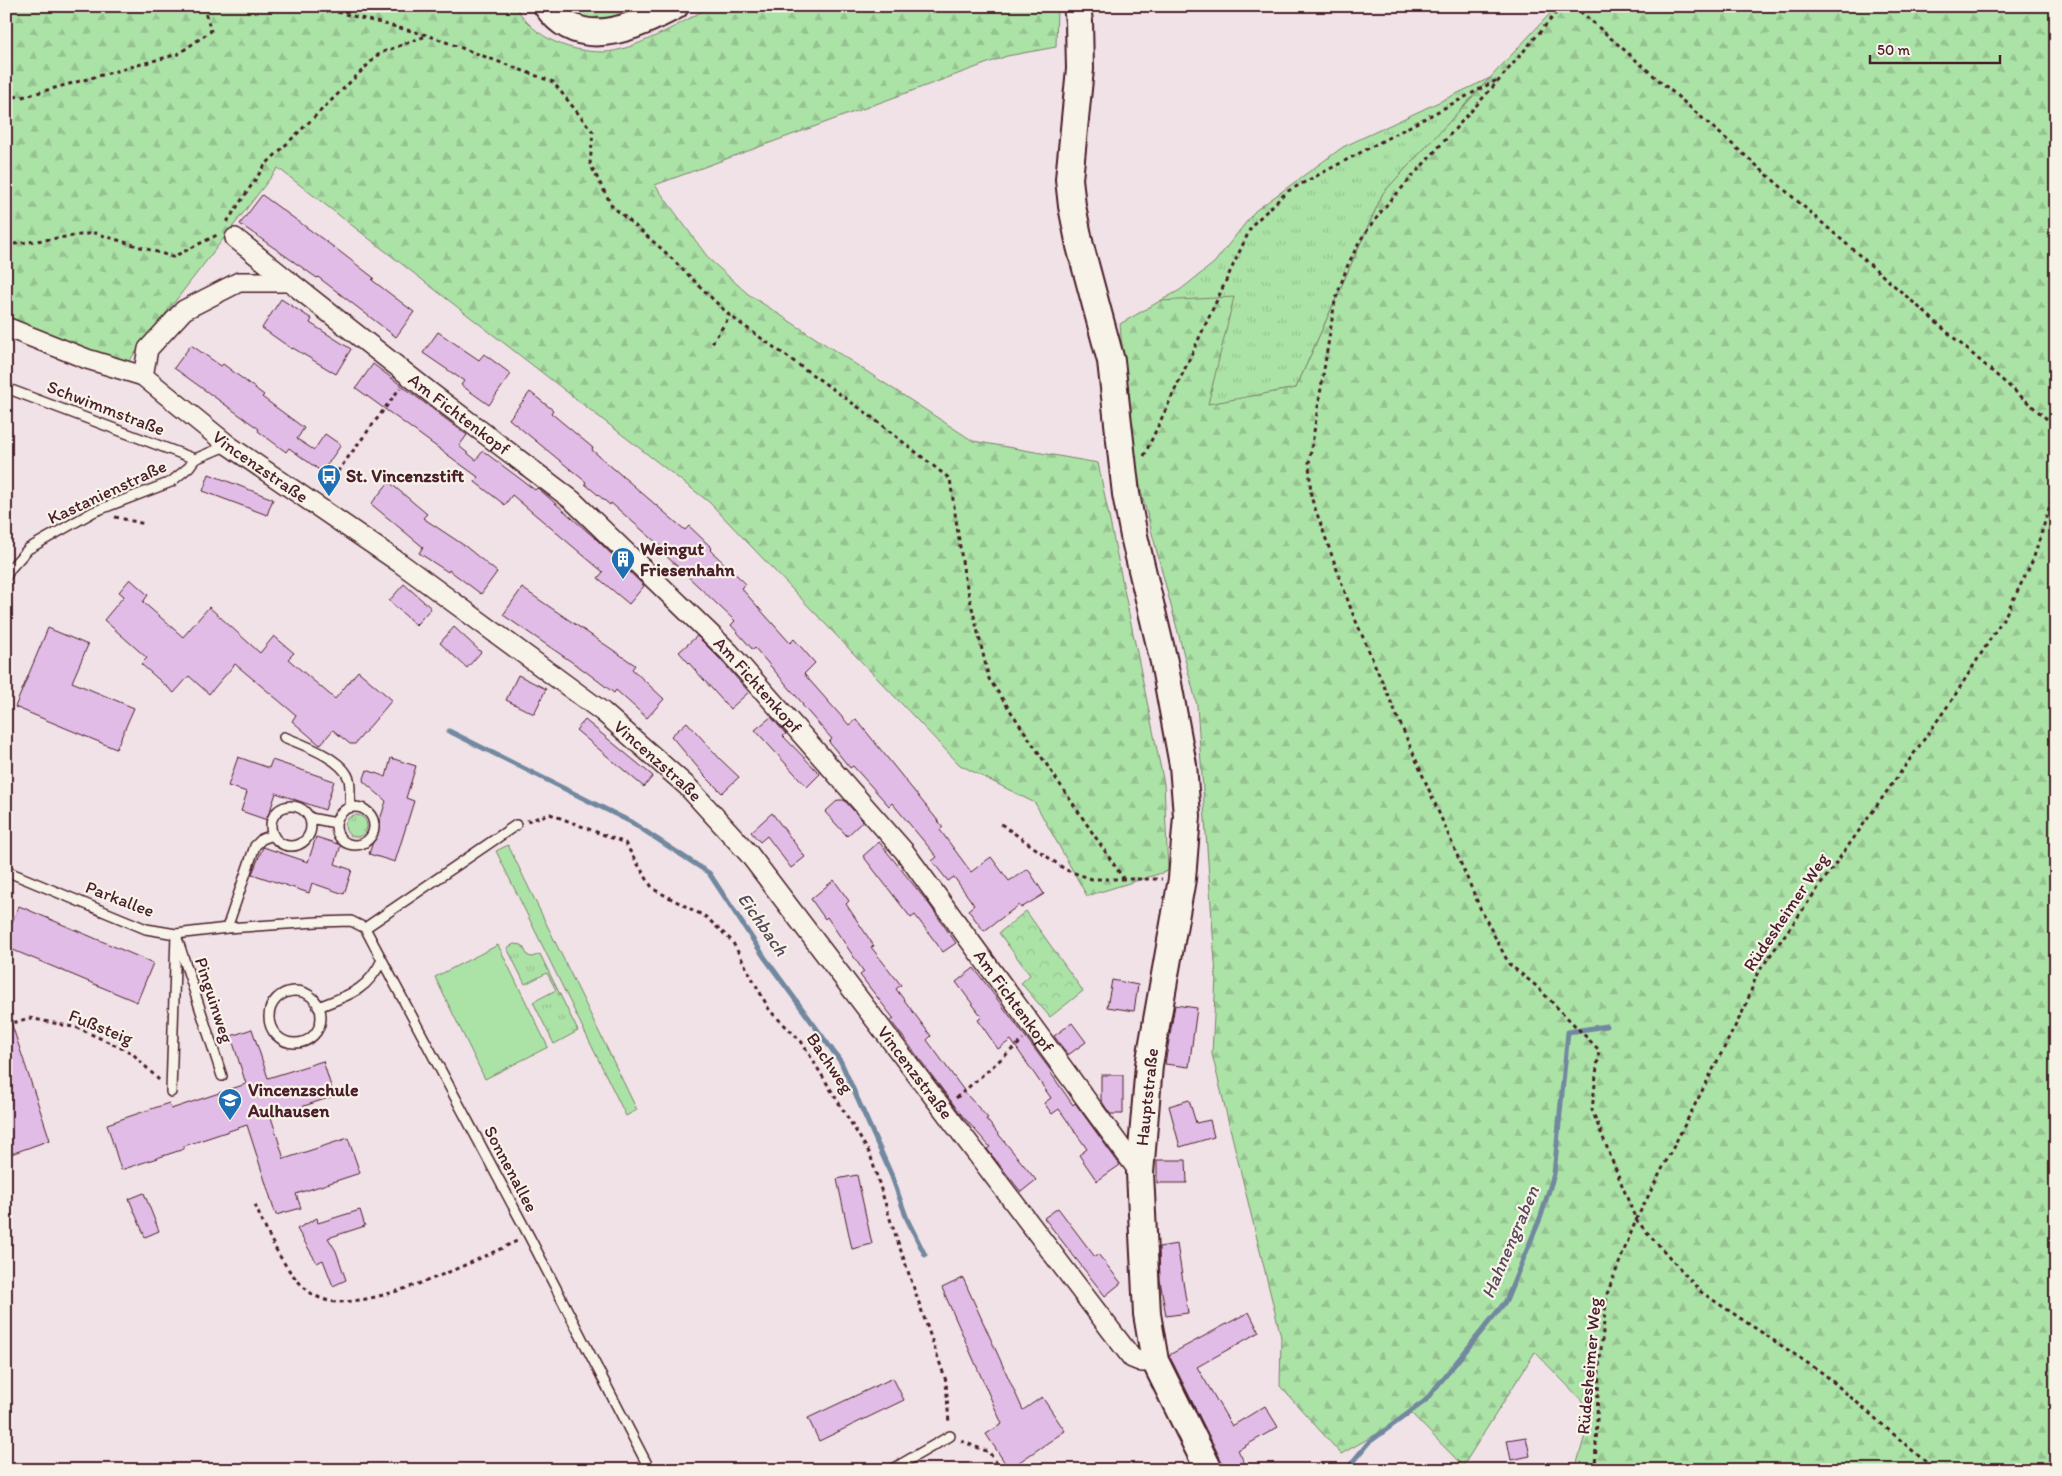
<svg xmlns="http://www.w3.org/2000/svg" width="2062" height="1476" font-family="Itim,sans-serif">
<defs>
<pattern id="grass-tufts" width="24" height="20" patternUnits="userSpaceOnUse" patternTransform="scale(1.25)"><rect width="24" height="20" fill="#abe3a7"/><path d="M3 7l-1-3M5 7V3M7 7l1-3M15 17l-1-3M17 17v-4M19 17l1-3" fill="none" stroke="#95c290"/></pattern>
<pattern id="forest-firs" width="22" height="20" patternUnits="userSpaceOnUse" patternTransform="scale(1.25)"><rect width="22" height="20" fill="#abe3a7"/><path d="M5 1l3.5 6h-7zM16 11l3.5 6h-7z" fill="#95c290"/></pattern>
<pattern id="park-crowns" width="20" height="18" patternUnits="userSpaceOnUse" patternTransform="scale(1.25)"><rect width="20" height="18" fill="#abe3a7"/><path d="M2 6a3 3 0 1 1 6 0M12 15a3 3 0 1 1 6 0" fill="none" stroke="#95c290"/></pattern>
</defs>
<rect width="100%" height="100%" fill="#f0e2e7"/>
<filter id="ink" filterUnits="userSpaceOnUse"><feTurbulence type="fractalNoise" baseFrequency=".02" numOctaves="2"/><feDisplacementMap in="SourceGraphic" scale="10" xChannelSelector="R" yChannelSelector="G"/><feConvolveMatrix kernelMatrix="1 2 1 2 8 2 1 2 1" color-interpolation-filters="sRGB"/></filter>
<g filter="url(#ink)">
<g fill="url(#grass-tufts)" stroke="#7a8169">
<polygon points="1490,78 1383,193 1296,388 1207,405 1160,301 1180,290 1214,263 1255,211 1343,147"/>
<circle cx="356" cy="826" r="11"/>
<polygon points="514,944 522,945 528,956 532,957 540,954 578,1031 554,1044 533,1002 556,990 547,973 525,984 507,948"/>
</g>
<g fill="url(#forest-firs)" stroke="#7a8169">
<path d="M6 6H516C523 22 540 35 555 42 571 49 586 52 604 52 631 52 687 21 710 6H1057L1056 47 1007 56 655 185 709 259 748 294 973 441 1098 463 1164 784 1168 871 1087 896 1035 803 960 765 709 502 278 168 122 370 6 321Z"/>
<polygon points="556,6 658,6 598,25"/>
<polygon points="1557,6 2056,6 2056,1470 1575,1470 1592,1411 1535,1352 1463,1466 1412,1414 1341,1454 1280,1386 1281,1337 1212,1054 1216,976 1197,705 1141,491 1128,424 1120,324 1160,301 1234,297 1208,404 1296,388 1383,193"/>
</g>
<polygon fill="url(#park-crowns)" stroke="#7a8169" points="1026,911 1083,991 1050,1017 1021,983 1030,975 999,933"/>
<g fill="#abe3a7" stroke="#7a8169">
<polygon points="508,845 637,1110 626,1116 496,851"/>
<polygon points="498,945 548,1047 485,1079 435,977"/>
</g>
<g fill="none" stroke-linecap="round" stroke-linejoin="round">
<g stroke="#72889f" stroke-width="5">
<polyline points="449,731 631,822 709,873 765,958 841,1062 891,1174 907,1219 925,1255"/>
<polyline points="1346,1470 1368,1443 1425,1401 1506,1301 1541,1216 1554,1174 1568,1032 1606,1026"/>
</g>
</g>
<g fill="#e1bce6" stroke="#4a1f2b">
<polygon points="262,195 339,251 374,278 372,280 414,312 396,337 318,277 317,278 240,224"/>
<polygon points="281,299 312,319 310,323 351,349 336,374 293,348 292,349 262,328"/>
<polygon points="438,332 479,360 484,354 511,374 489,405 461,385 464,381 423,353"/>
<polygon points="191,345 221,366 223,364 264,395 262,397 304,428 297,439 314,450 325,434 341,445 322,472 289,448 286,452 258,431 259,429 174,368"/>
<polygon points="373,364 467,435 459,446 476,460 483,451 535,490 537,488 539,489 596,539 644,586 629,604 598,578 603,572 512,495 505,505 475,482 478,477 356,388"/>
<polygon points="530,392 553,410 551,413 593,448 592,450 685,530 689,526 712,548 710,550 746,584 741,588 790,643 794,639 815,663 804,674 849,725 856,719 943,827 940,830 971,872 991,857 1009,881 1028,869 1044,894 1021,908 1019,905 984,931 968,910 974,905 954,877 948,881 932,861 937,857 892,803 889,806 853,766 850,768 829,742 832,739 802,705 803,704 755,648 753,650 731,625 735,621 663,553 665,550 611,503 610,505 585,484 586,482 509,419"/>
<polygon points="209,474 273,499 267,515 203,491"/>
<polygon points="389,482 427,514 423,518 465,546 497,572 481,594 449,570 448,572 419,553 423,547 371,504"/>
<polygon points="130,579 148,595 143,602 183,637 209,607 260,653 274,636 294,653 288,659 335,699 358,671 392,700 355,744 350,744 333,730 320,745 292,721 296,715 235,664 209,694 189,676 174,693 141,664 147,658 104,620 124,596 119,592"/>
<polygon points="404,584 431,608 416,625 389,601"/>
<polygon points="522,588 635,665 632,669 664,699 647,718 616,690 614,693 585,671 503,615"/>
<polygon points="454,627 481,652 467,668 440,643"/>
<polygon points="48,628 88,645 72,682 134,708 116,749 15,707"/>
<polygon points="697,636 719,658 749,692 730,709 679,652"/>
<polygon points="518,675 546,689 534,714 506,700"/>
<polygon points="771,717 786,734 783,736 820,774 807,787 755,730"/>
<polygon points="585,720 653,776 644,787 576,730"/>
<polygon points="687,722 721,760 739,777 722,793 705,776 671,736"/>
<polygon points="238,757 269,768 272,760 334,781 325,810 276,793 267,820 241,811 247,792 228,786"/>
<polygon points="391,758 416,766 406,798 414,801 395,862 369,854 386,801 363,781 367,770 386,777"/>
<polygon points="838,800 844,800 863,821 847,836 825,812"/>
<polygon points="772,813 805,857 791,868 767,836 760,842 751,832"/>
<polygon points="316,837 341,845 335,864 352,870 344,894 312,883 309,893 252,874 263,847 308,862"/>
<polygon points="879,842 929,904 956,943 943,952 915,915 911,918 863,856"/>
<polygon points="834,880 849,901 846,904 874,946 871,947 901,985 896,989 931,1036 927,1040 968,1096 988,1118 986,1119 1036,1180 1021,1192 987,1149 990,1147 960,1113 891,1021 894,1019 860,975 864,972 827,917 825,919 811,899"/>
<polygon points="19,906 153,963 137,1002 6,947 6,936"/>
<polygon points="974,968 1051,1071 1050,1072 1073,1105 1075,1103 1120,1165 1097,1181 1079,1155 1087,1149 1059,1109 1052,1114 1044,1103 1051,1098 1011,1040 998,1049 978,1020 982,1017 956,982"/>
<polygon points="1112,980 1138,985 1134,1011 1107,1007"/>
<polygon points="1175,1005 1197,1008 1189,1067 1165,1064"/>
<polygon points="9,1016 50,1140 11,1154 6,1140 6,1017"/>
<polygon points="1072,1023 1086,1042 1068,1055 1054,1036"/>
<polygon points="252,1029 268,1078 323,1061 334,1096 271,1117 284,1159 348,1138 360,1173 296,1194 301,1208 276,1215 247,1125 184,1146 184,1149 121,1170 107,1124 169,1103 171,1109 246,1084 231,1036"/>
<polygon points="1101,1075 1123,1075 1123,1114 1110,1114 1101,1100"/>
<polygon points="1189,1100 1196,1123 1210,1120 1214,1137 1180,1147 1169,1106"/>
<polygon points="1157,1160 1186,1160 1187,1183 1157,1183"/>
<polygon points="857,1175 872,1244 852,1249 837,1179"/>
<polygon points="144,1193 159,1231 145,1237 129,1199"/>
<polygon points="1058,1208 1095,1257 1098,1254 1121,1283 1105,1296 1044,1218"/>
<polygon points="360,1210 365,1226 328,1238 336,1251 346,1280 333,1286 323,1260 317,1263 297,1229 317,1218 318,1223"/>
<polygon points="1177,1244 1188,1313 1166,1316 1160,1280 1159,1247"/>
<polygon points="963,1278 1023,1410 1042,1397 1065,1431 1009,1469 986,1434 1002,1424 942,1288"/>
<polygon points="1249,1312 1259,1332 1197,1367 1232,1426 1265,1406 1278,1427 1238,1450 1248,1470 1226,1470 1169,1355"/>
<polygon points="893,1378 904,1400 819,1441 808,1418"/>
<polygon points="1526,1437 1530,1456 1511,1460 1507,1440"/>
</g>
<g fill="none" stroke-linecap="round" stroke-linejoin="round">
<g stroke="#4a1f2b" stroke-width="12">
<g id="lane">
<polyline points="6,388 195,459"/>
<polyline points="6,577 10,569 28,549 93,512 171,482 189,467 195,459 228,445"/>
<path d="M284 737C303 745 342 758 349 779 351 788 349 798 351 807"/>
<circle cx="291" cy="826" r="20"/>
<circle cx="355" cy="826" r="19"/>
<polyline points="310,818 336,823"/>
<polyline points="6,871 146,929 176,934 227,928 317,922 351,921 365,928 529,1236 650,1470"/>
<polyline points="227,928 255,846 262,839 273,835"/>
<polyline points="365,928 516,825"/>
<polyline points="178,941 222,1076"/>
<circle cx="295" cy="1017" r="26"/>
<path d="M318 1007C349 995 367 991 382 960"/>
<polyline points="171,1092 176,934"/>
<polyline points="891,1470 950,1436"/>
</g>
</g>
<g stroke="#4a1f2b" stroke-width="22">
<g id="street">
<polyline points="235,238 290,282"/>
<path id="s1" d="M6 327 87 359 143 376 228 445 400 563 603 712 688 787 749 854 1132 1358 1142 1362 1155 1361"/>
<path id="s2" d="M143 376 148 349 184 310 239 282H290L431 393 572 500 729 652 904 851 1140 1173"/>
</g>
</g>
<g stroke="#4a1f2b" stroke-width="30">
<g id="secondary">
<path d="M547 6C580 53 635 27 675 6"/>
<polyline points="1077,6 1079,22 1080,69 1069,179 1072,206 1080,246 1111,361 1126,494 1134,536 1164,662 1183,765 1187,816 1182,879 1149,1065 1140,1173 1147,1314 1155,1361 1209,1470"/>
</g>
</g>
<g stroke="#4a1f2b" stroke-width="3" stroke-dasharray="4 4" stroke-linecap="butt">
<polyline points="314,6 427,35 553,82 593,132 590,164 612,206 663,250 730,316 865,412 950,479 964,574 989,679 1123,878"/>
<polyline points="1562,6 1500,79 1383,209 1359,242 1347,267 1335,301 1309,463 1311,497 1352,612 1481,910 1509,964 1535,985 1599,1050 1592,1110 1636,1220 1701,1292 1824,1374 1935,1470"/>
<polyline points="1574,6 2056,427"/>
<polyline points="6,96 22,97 178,54 211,31 203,6"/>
<polyline points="227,222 265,165 380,53 426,36"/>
<polyline points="6,245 95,233 173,257 219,234"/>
<polyline points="712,343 730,316"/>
<polyline points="1144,456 1252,225 1288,191 1497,80"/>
<polyline points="323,491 400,388"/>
<polyline points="115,517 145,524"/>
<polyline points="527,821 550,814 625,843 653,889 706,917 732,941 770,1011 801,1041 870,1154 891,1222 946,1381 949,1424"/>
<polyline points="1001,824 1066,870 1092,879 1162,879"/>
<polyline points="6,1025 29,1018 78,1028 132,1053 159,1080"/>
<polyline points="956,1098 1023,1040"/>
<path d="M255 1205C267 1233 283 1269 306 1289 313 1296 327 1302 337 1302 390 1302 471 1263 519 1240"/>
<polyline points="961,1441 989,1452 1001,1470"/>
<polyline points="1595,1470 1599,1368 1607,1294 1636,1220 1746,1005 1757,974 1952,700 2006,614 2033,560 2056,486"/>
</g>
<use href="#lane" stroke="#f7f3e8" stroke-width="9"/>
<use href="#street" stroke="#f7f3e8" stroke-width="19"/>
<use href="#secondary" stroke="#f7f3e8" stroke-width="26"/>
</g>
</g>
<defs>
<g id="bus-pin" transform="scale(1.25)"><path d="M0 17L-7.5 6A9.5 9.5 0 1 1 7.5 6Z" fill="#1f6fb2" stroke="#f7f3e8"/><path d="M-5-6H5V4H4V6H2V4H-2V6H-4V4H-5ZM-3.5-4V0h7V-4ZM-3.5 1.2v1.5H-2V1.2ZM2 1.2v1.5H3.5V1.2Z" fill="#fff"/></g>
<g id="building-pin" transform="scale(1.25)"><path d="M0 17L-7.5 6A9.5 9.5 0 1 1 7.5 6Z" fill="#1f6fb2" stroke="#f7f3e8"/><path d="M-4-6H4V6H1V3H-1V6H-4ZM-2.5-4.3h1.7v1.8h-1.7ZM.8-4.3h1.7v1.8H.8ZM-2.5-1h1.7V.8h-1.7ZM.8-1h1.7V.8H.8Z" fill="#fff"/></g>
<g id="school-pin" transform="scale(1.25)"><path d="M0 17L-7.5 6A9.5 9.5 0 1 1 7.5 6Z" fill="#1f6fb2" stroke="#f7f3e8"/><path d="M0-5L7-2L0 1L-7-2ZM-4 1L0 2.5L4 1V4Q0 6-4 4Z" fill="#fff"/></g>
</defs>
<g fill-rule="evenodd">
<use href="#bus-pin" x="329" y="476"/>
<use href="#building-pin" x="623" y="559"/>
<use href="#school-pin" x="230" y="1100"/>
</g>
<g text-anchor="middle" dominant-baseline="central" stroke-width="4.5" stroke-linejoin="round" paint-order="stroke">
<g font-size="18" fill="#4a1f2b" stroke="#f7f3e8">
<text transform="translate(106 408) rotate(21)">Schwimmstraße</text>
<text stroke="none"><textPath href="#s2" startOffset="408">Am Fichtenkopf</textPath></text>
<text stroke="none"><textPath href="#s1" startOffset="294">Vincenzstraße</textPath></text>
<text transform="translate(107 492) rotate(-25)">Kastanienstraße</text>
<text stroke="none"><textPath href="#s2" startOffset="812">Am Fichtenkopf</textPath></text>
<text stroke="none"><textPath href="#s1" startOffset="789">Vincenzstraße</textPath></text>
<text transform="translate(120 899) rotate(21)">Parkallee</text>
<text transform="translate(1786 912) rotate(-56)">Rüdesheimer Weg</text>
<text transform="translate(214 1000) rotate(72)">Pinguinweg</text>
<text stroke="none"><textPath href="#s2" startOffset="1219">Am Fichtenkopf</textPath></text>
<text transform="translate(101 1027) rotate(22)">Fußsteig</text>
<text transform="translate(830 1063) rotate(56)">Bachweg</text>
<text stroke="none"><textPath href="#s1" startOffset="1194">Vincenzstraße</textPath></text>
<text transform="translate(1147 1097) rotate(-84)">Hauptstraße</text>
<text transform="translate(511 1169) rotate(62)">Sonnenallee</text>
<text transform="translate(1589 1366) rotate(-85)">Rüdesheimer Weg</text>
</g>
<g font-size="18" font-weight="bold" fill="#4a1f2b" stroke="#f7f3e8" text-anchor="start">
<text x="346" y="476">St. Vincenzstift</text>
<text x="640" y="549">Weingut<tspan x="640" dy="21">Friesenhahn</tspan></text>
<text x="248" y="1090">Vincenzschule<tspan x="248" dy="21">Aulhausen</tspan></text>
</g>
<g font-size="19" font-style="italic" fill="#5a4b5c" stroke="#f7f3e8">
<text transform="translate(763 924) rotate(55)">Eichbach</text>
<text transform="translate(1510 1242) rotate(-67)">Hahnengraben</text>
</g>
</g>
<rect width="2062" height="1476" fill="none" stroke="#f7f3e8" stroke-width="25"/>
<rect x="12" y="12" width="2037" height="1451" fill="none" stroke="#4a1f2b" stroke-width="2" filter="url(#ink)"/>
<path d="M1870 55v8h130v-8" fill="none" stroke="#4a1f2b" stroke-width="2.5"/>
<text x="1877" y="55" font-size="15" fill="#4a1f2b" stroke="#f7f3e8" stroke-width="4" paint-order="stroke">50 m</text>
</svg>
